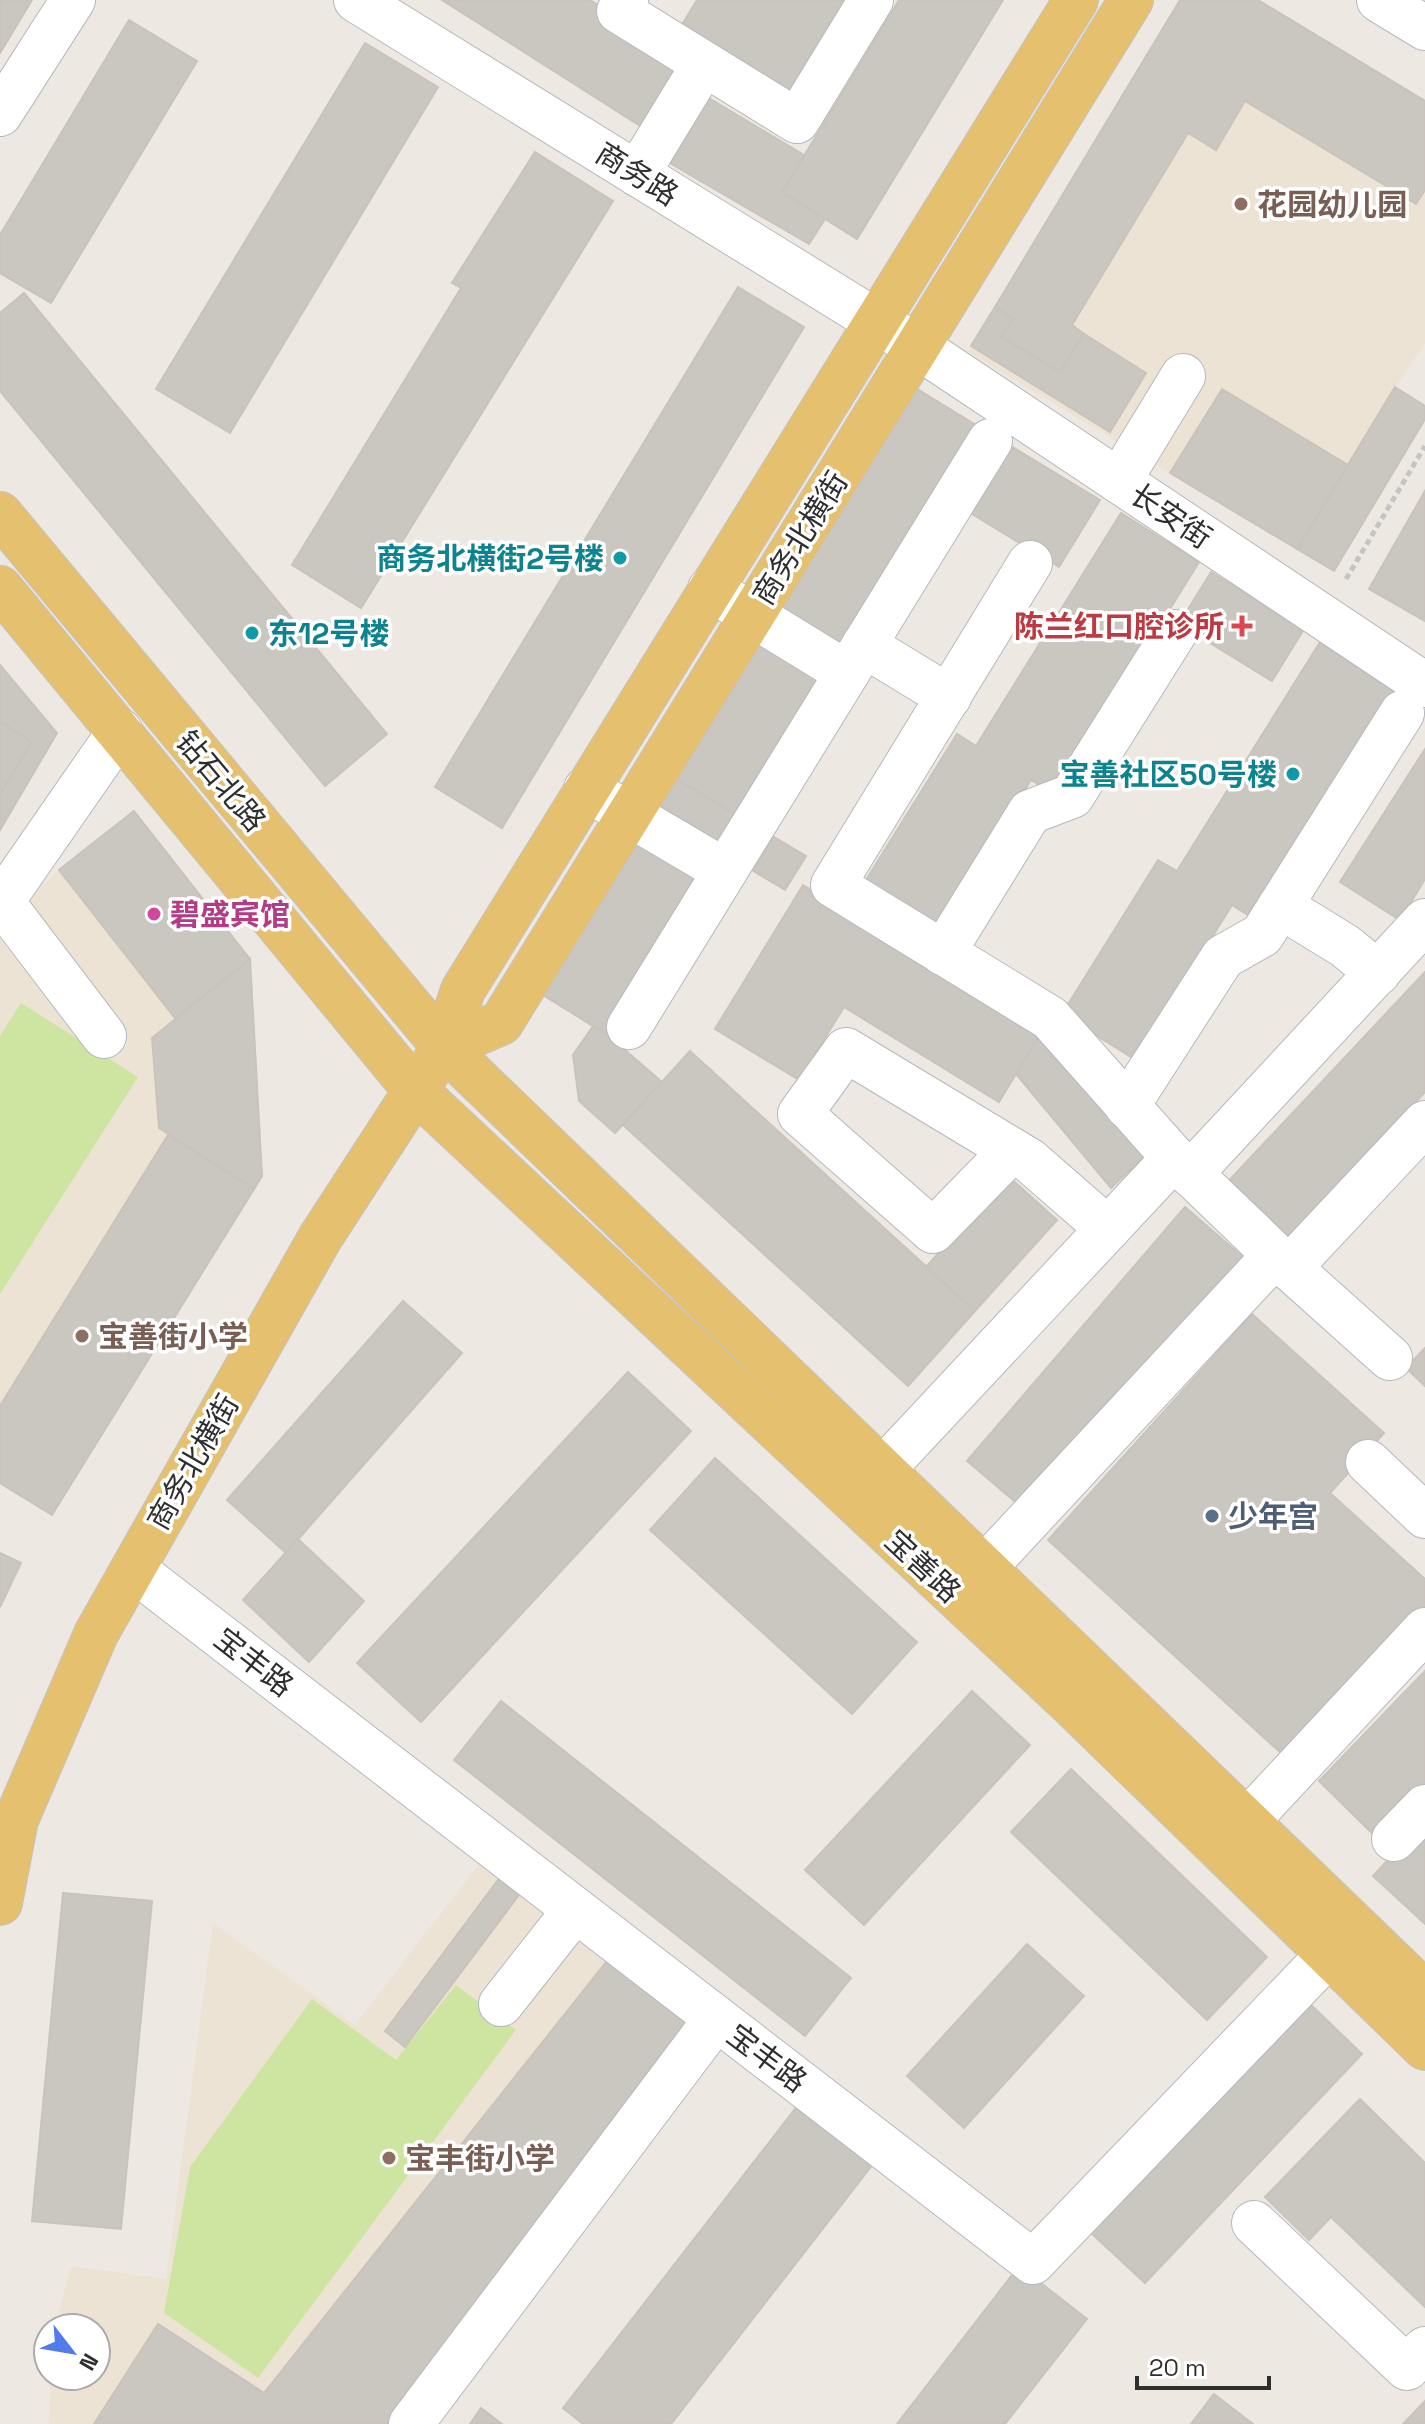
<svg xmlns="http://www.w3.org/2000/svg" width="1425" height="2424" font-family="'Space Grotesk','Noto Sans SC',sans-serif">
<rect width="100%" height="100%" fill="#eee8e2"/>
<g fill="#ede3d4">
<polygon points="1180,0 1258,0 1425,101 1425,343 1395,387 1297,549 968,352"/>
<polygon points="59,870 175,1018 152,1038 159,1128 254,1189 52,1515 0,1483 0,924"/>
<polygon points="486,1855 699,2020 399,2424 49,2424 51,2376 96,2376 96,2328 55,2328 71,2266 166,2279 213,1923 355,2025"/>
</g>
<g fill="#cee5a1">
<polygon points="21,1003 138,1077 0,1294 0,1036"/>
<polygon points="456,1985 516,2030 258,2378 164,2313 190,2167 312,1999 396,2060"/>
</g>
<g fill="#cac6c0" stroke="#c9c3bb" stroke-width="2">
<polygon points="0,0 32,0 0,53"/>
<polygon points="442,0 590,0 693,65 650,132"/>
<polygon points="697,0 852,0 791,100 678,31"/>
<polygon points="899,0 1003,0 857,239 782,192"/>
<polygon points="1180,0 1258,0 1425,101 1425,190 1416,204 1245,101 1216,150 1188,133 1072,325 1084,334 1060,372 1001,337 1013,319 995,307"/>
<polygon points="129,20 197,61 51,303 0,273 0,235"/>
<polygon points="365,43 438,87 230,433 156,389"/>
<polygon points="707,97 804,155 782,192 825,219 809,244 668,162"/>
<polygon points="535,152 613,201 361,608 292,565 461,288 452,283"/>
<polygon points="738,287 804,327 502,828 435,787"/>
<polygon points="24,293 387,734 325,786 0,391 0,313"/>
<polygon points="995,307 1013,319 1001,337 1060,372 1084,334 1146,373 1110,432 971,346"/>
<polygon points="911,385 984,430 841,660 769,615"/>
<polygon points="1395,387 1425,406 1425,419 1334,571 1297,549"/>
<polygon points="1222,389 1348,465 1297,549 1170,473"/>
<polygon points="1004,442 1100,500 1059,567 964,509"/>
<polygon points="1425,491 1425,621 1369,589"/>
<polygon points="1121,513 1199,562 1055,795 1031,780 935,934 861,888 957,734 976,746"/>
<polygon points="1211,572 1304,629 1272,681 1179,624"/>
<polygon points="759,631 830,674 742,818 671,776"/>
<polygon points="1322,639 1401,688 1256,920 1232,905 1136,1060 1062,1014 1158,860 1177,871"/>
<polygon points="0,665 57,733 0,830 0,794 32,742 0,722"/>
<polygon points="0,722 32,742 0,794"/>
<polygon points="1425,749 1425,879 1400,920 1340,882"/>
<polygon points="671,776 742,818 720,855 650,813"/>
<polygon points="134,811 250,959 175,1018 59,870"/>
<polygon points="757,827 806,856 785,890 737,861"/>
<polygon points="636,834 706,877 609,1036 538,992"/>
<polygon points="803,885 1042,1031 999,1102 844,1007 799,1080 715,1029"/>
<polygon points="250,959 262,1176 254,1189 159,1128 152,1038"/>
<polygon points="1425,972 1425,1092 1281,1246 1221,1189"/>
<polygon points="593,1026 609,1036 662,1082 615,1133 579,1101 573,1055"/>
<polygon points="1042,1031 1146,1155 1111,1188 1016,1074"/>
<polygon points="690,1051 975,1311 908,1386 623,1125"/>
<polygon points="168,1135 254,1189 52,1515 0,1483 0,1406"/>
<polygon points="1008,1176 1057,1220 975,1311 926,1267"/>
<polygon points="1185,1207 1244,1258 1026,1511 967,1461"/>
<polygon points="403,1301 462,1353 286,1553 227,1500"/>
<polygon points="1252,1314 1384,1433 1330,1493 1425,1579 1425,1619 1293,1764 1048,1540"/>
<polygon points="1425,1348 1425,1386 1406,1368"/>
<polygon points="628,1372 691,1431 421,1722 357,1663"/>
<polygon points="715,1458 917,1642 852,1714 650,1530"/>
<polygon points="298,1539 364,1601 309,1662 243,1600"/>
<polygon points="0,1553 21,1563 0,1607"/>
<polygon points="1425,1671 1425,1790 1378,1839 1319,1781"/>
<polygon points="972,1691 1030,1745 864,1925 805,1870"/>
<polygon points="501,1701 851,1978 805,2036 454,1760"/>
<polygon points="1071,1769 1267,1957 1207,2020 1011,1832"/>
<polygon points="1425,1820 1425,1924 1373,1876"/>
<polygon points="501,1876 522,1891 405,2047 385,2031"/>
<polygon points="63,1893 152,1901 121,2229 32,2221"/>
<polygon points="1027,1944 1084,1996 964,2128 907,2076"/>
<polygon points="607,1961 693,2027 392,2424 94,2424 158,2324 264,2393"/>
<polygon points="1308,2002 1362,2054 1145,2283 1090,2232"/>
<polygon points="1360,2099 1425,2163 1425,2307 1331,2217 1309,2240 1265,2197"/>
<polygon points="802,2100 877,2159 671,2424 583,2424 563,2408"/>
<polygon points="1019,2266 1087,2319 1005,2424 897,2424"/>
<polygon points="1214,2394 1253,2424 1191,2424"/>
<polygon points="1425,2401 1425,2424 1403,2424"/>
<polygon points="481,2408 502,2424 470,2424"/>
</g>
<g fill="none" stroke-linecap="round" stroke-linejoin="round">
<g stroke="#b5b8c0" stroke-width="46">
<g id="minor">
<polyline points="356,0 918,347 1425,685"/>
<polyline points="626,0 619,11 797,121 871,0"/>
<polyline points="1379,0 1425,28"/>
<polyline points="0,114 73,0"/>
<polyline points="637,174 704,64"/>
<polyline points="1119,481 1183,376"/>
<polyline points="1030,563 833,885 1050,1018 1174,1158 1275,1255 1390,1358"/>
<polyline points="710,589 847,673"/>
<polyline points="864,645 949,697"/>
<polyline points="586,789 725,871"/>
<polyline points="2,902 104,1036"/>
<polyline points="0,904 120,731"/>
<polyline points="1280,906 1345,946 1378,973"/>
<polyline points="943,953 1030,812 1072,796 1175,632"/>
<polyline points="629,1027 990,441"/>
<polyline points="1127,1106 1223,957 1262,935 1402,713"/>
<polyline points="1012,1150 933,1231 800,1114 846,1050 1012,1150 1030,1161 1108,1229"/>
<polyline points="1190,1174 1425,921"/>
<polyline points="1289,1268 1425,1123"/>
<polyline points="1368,1462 1425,1516"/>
<polyline points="856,1498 1174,1158"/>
<polyline points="133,1569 1033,2262 1354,1928"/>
<polyline points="958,1596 1275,1255"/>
<polyline points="1394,1839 1425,1807"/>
<polyline points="1222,1848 1425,1630"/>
<polyline points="501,2004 575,1910"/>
<polyline points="1254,2223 1407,2368 1425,2349"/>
<polyline points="411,2424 716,2019"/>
</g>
</g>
<g stroke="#c4c4c4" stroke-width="46">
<g id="major">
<polyline points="0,514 444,1047 1425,1993"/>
<polyline points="0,588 415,1090 1072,1705 1425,2048"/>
<polyline points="444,1047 501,1023 1131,0"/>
<polyline points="0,1903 16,1820 96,1634 320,1238 444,1047 463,990 1076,0"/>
</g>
</g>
<polyline stroke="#c4c4c4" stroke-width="5" stroke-dasharray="6 4" stroke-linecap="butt" points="1346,579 1425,446"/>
<use href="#minor" stroke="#fff" stroke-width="44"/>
<use href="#major" stroke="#e5c06f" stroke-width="44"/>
</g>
<g fill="#8d6e63" stroke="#fff" stroke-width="3">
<circle cx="1241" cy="204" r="8"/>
<circle cx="82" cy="1336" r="8"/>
<circle cx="389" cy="2158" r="8"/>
</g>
<g fill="#0f9aa8" stroke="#fff" stroke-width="3">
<circle cx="620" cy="558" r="8"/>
<circle cx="252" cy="633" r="8"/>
<circle cx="1293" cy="774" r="8"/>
</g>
<path fill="#e0444e" stroke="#fff" stroke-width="3" d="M1238 614h8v8h8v8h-8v8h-8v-8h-8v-8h8z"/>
<circle fill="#d1479c" stroke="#fff" stroke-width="3" cx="154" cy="914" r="8"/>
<circle fill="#5c6f8a" stroke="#fff" stroke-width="3" cx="1212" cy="1516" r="8"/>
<g text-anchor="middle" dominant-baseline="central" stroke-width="7" stroke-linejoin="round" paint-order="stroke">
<g font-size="30" fill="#2e2e2e" stroke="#fff">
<text transform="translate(637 174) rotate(32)">商务路</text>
<text transform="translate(1171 516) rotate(34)">长安街</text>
<text transform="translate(800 538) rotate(-58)">商务北横街</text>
<text transform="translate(221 781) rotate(50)">钻石北路</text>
<text transform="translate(193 1462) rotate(-60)">商务北横街</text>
<text transform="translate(923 1566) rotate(43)">宝善路</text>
<text transform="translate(254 1662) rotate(38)">宝丰路</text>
<text transform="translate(767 2058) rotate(37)">宝丰路</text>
</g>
<g font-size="30" font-weight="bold" fill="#785e54" stroke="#fff" text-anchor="start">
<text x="1257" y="204">花园幼儿园</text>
<text x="98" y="1336">宝善街小学</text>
<text x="405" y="2158">宝丰街小学</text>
</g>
<g font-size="30" font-weight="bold" fill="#0d838f" stroke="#fff" text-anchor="end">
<text x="604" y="558">商务北横街2号楼</text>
<text x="268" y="633" text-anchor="start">东12号楼</text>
<text x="1277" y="774">宝善社区50号楼</text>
</g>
<g font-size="30" font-weight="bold" fill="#be3a42" stroke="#fff" text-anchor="end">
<text x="1224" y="626">陈兰红口腔诊所</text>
</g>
<g font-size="30" font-weight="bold" fill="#b23c85" stroke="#fff" text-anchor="start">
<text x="170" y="914">碧盛宾馆</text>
</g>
<g font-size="30" font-weight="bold" fill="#4e5e75" stroke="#fff" text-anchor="start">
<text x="1228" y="1516">少年宫</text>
</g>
</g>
<g transform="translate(72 2352) rotate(121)"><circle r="38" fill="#ffffff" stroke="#ababab" stroke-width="2"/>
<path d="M0-6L14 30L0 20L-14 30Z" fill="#527beb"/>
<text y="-12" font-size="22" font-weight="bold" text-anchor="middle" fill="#2e2e2e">N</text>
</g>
<path d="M1137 2376v12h132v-12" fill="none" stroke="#2e2e2e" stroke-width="4"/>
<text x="1149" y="2376" font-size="24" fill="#2e2e2e" stroke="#ffffff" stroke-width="6" paint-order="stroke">20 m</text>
</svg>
